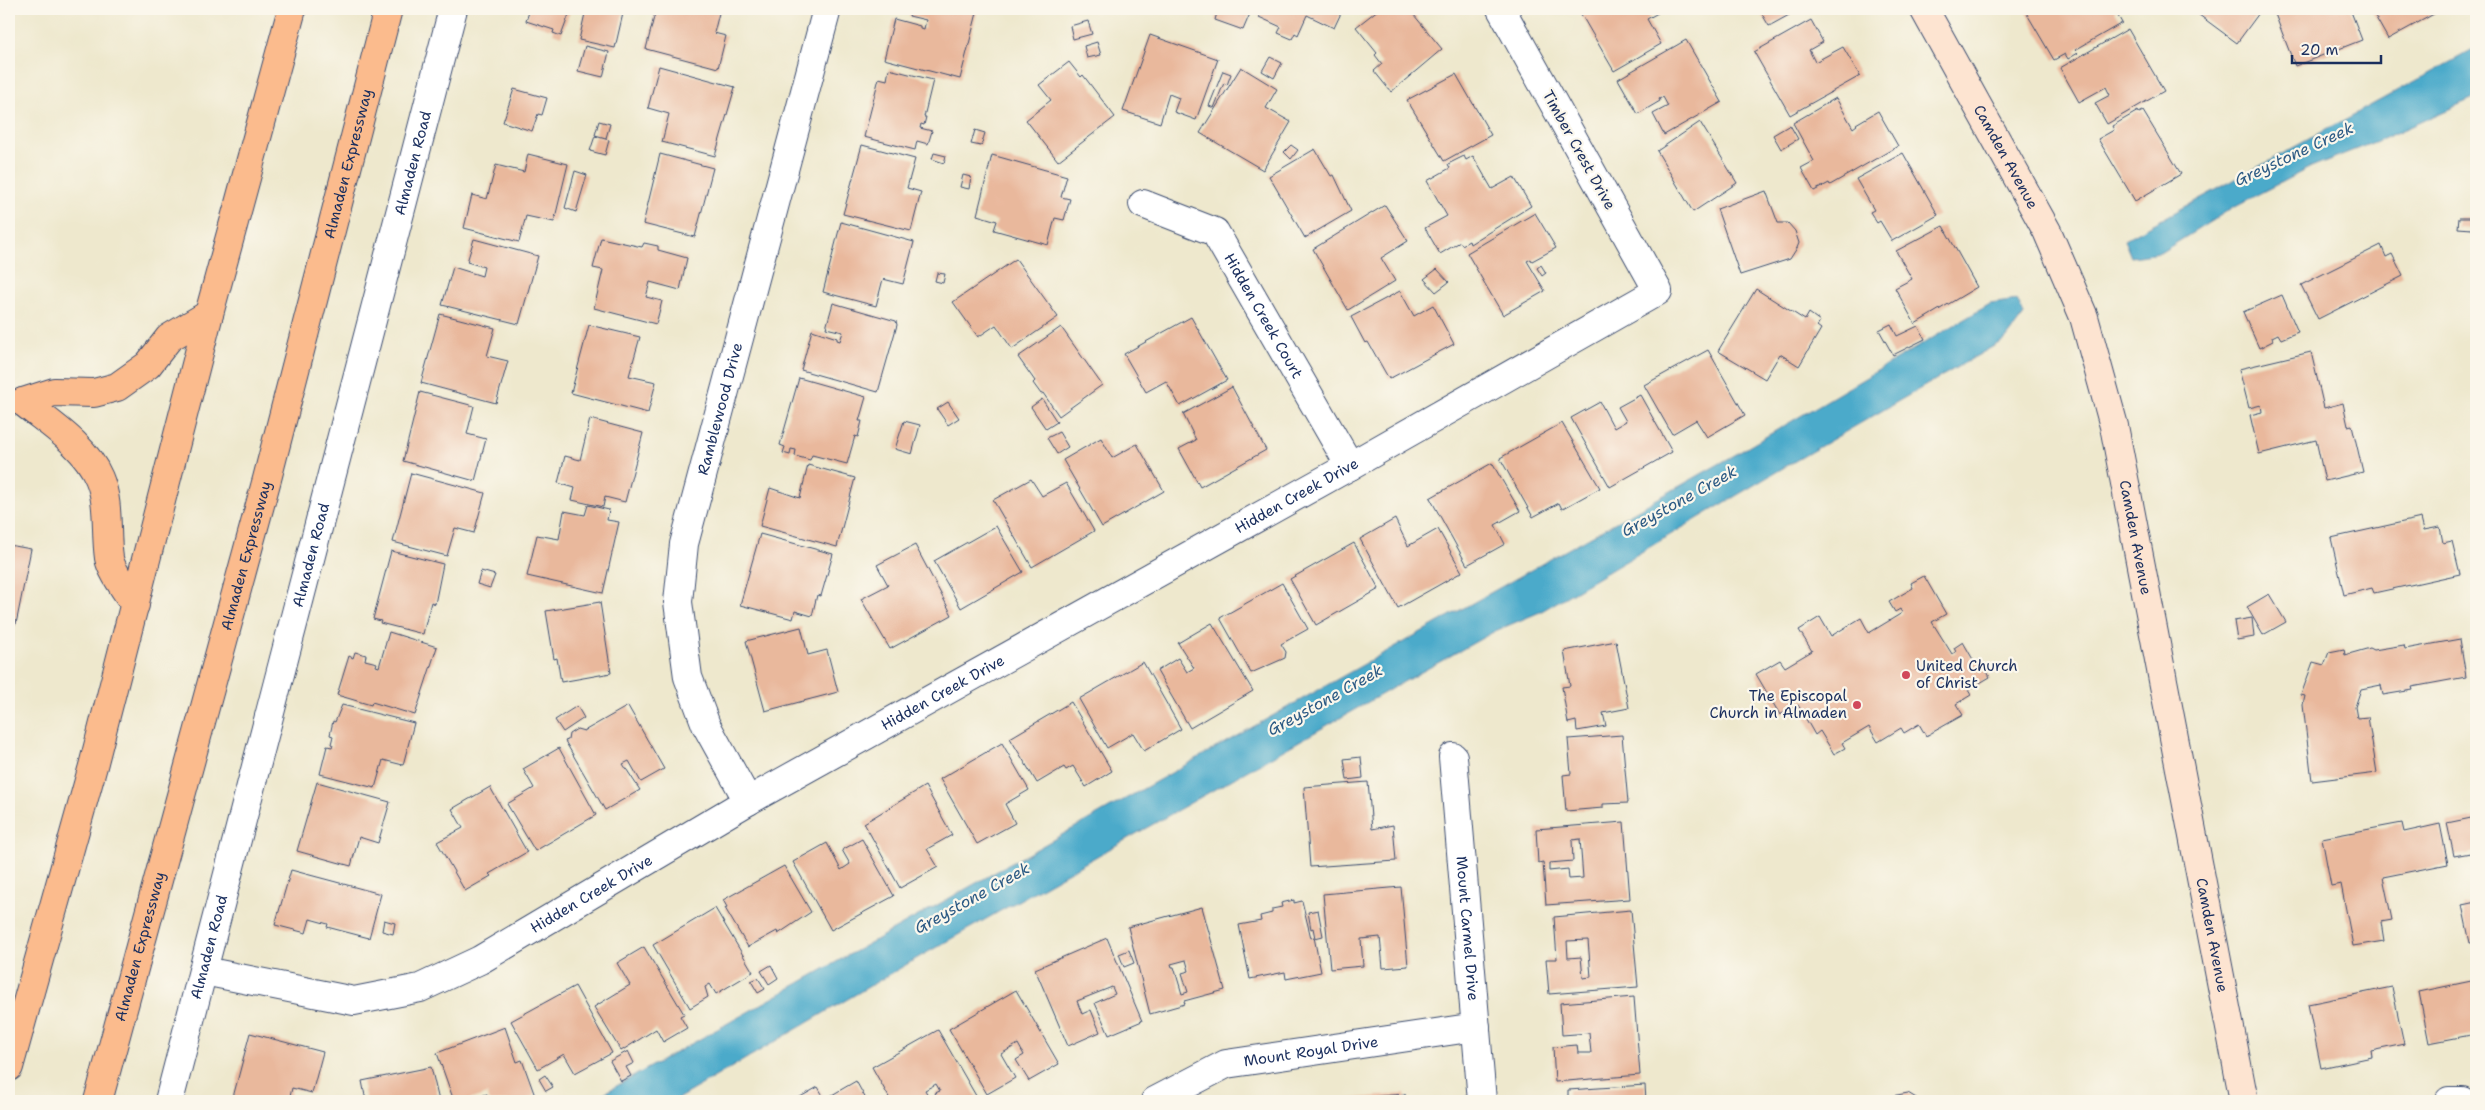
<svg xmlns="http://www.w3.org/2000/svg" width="2485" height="1110" font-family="'Shantell Sans',sans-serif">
<rect width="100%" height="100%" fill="#fbf7ec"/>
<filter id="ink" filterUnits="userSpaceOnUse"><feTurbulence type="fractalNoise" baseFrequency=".02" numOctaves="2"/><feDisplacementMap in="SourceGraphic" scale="10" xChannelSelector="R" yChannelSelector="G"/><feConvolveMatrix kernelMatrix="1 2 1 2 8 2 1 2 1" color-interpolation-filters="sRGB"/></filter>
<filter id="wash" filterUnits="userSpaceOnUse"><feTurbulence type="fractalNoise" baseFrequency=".0096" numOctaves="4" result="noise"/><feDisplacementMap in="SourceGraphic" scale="20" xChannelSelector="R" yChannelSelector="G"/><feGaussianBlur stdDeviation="1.12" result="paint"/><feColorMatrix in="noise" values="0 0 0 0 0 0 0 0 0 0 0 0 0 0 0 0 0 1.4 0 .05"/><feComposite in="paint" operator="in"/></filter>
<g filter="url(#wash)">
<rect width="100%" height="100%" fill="#eee8cd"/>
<g fill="#4baaca" stroke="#336c94">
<polygon points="2476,48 2476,97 2382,139 2311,167 2237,205 2160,253 2131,257 2124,240"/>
<polygon points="2017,300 2024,315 2006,339 1783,468 1540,612 1495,631 1391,689 921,956 674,1101 590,1101 1733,456 1990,304"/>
</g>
<g id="blocks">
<g fill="#e9b89c" fill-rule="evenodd">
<polygon points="530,9 571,9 561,36 553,33 554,30 526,21"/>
<polygon points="586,9 624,9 615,48 579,40"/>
<polygon points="656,9 720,9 714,33 726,36 718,68 646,49"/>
<polygon points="911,9 978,9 960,79 884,59 894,19 920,26 920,28 924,29 926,20 909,16"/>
<polygon points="1218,9 1252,9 1243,30 1215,20"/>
<polygon points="1263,9 1343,9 1334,28 1307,15 1298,35 1295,33 1292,39 1278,33 1281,27 1259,17"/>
<polygon points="1379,9 1409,9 1442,49 1391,92 1374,71 1382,64 1375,55 1377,53 1356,27"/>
<polygon points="1578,9 1665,9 1647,19 1661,44 1614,71"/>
<polygon points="1759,9 1800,9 1769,26"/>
<polygon points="2024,9 2114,9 2122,23 2075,50 2078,53 2068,59 2065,54 2054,60"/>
<polygon points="2191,9 2262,9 2237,43"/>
<polygon points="2289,9 2350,9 2362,40 2295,66 2275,14"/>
<polygon points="2371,9 2443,9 2388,39"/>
<polygon points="1811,20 1823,42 1809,50 1815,62 1843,47 1860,76 1790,115 1754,52"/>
<polygon points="1088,21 1092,34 1073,39 1070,26"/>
<polygon points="2128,29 2164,91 2107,124 2095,103 2110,95 2106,87 2079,102 2060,68"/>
<polygon points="1150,35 1218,59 1196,120 1174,112 1179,98 1169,94 1160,123 1123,111"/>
<polygon points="1686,40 1722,102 1664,135 1653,114 1668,106 1663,97 1659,99 1660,101 1638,114 1618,79"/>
<polygon points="1097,42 1101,55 1087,58 1084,46"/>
<polygon points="585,46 609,52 603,77 578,71"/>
<polygon points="1270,57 1282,63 1274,78 1262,71"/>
<polygon points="1069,62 1081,77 1083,75 1115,117 1058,161 1026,120 1051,100 1039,85"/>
<polygon points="659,66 735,87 715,156 662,142 669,114 648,108"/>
<polygon points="1241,67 1277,89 1266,108 1291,122 1263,170 1200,133"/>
<polygon points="889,69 933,80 924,117 926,117 924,125 921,124 920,128 932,131 928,144 917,141 915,150 864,137 879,78 887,80"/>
<polygon points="1223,71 1231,74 1227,85 1224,83 1214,108 1209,106"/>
<polygon points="1456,74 1491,135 1444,161 1407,100"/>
<polygon points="514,89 547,98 542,115 538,114 532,131 503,122"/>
<polygon points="1836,98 1853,128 1857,125 1856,124 1878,111 1898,146 1830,185 1829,183 1814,191 1801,168 1814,161 1793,123"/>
<polygon points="2138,111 2139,113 2143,111 2181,174 2135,201 2098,139 2114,130 2112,126"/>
<polygon points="599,121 610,124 606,138 595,135"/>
<polygon points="1700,122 1737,183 1693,212 1657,151"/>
<polygon points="1790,125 1798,139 1781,149 1773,135"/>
<polygon points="975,130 985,133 981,146 971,144"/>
<polygon points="595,136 609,140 605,155 590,151"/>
<polygon points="862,145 915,159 907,188 921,192 911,231 843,214"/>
<polygon points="1291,145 1298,150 1291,159 1284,152"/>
<polygon points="1315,149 1331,176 1334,175 1351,211 1305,238 1269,176"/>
<polygon points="934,153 946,156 944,163 932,159"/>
<polygon points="1903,153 1938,215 1892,241 1880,221 1877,223 1870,212 1874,210 1856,179"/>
<polygon points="528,154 568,164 554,222 526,216 519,242 464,228 472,195 487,199 496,165 524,172"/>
<polygon points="660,154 713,168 695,237 643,224"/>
<polygon points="992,155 1067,176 1061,197 1070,199 1064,220 1055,218 1048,245 994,230 997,221 977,215"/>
<polygon points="1464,156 1466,160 1473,156 1492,189 1514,177 1531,206 1470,244 1469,241 1462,245 1460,242 1440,254 1425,228 1447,216 1427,181 1450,168 1448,164"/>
<polygon points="575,171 587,175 576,212 565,208"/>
<polygon points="963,175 971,177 969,189 960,187"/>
<polygon points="1766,191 1778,223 1788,223 1795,231 1799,243 1797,248 1790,259 1740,275 1717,209"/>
<polygon points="1385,205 1408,241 1381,258 1395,281 1348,310 1313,249"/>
<polygon points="1535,213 1556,248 1532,261 1531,259 1527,261 1545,291 1503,315 1467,253"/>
<polygon points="2459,218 2472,218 2472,229 2458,228"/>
<polygon points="841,222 914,242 903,284 883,279 876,306 823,292"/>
<polygon points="1943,226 1977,287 1915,324 1895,288 1912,279 1896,251"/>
<polygon points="601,238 642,247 644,243 658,246 658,250 687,258 680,290 650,282 646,297 662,301 656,324 594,308 603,270 593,268"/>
<polygon points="474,239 538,256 519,324 442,305 453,267 482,276 484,267 467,262"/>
<polygon points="2381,245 2386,257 2392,254 2403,276 2318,319 2301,285"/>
<polygon points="1016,259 1058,317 1012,349 996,325 978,337 953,302"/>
<polygon points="1541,265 1546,273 1542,276 1537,268"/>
<polygon points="1437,269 1449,282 1436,292 1424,279"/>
<polygon points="937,273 945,274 943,283 935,281"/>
<polygon points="1756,289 1805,320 1809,313 1820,321 1817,326 1821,329 1799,366 1780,354 1765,379 1718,351"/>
<polygon points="1400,291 1414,316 1433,305 1454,344 1389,379 1368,342 1365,343 1351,317"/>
<polygon points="2282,295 2298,332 2281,339 2278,334 2272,337 2273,341 2259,348 2243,312"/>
<polygon points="833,303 896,321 897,325 878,392 801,370 812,330 837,338 837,340 840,341 843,332 826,328"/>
<polygon points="440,314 495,328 487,356 508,361 496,403 421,383"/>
<polygon points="1191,317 1227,380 1180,406 1166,381 1146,392 1124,354"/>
<polygon points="1891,324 1897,336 1918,326 1925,339 1893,355 1879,330"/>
<polygon points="589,325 640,337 629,376 656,382 648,413 571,393"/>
<polygon points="1061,327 1102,385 1059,416 1043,393 1041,394 1033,383 1035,381 1018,357"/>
<polygon points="1708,350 1745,415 1707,437 1696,420 1672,434 1644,385"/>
<polygon points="2311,352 2324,408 2343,403 2348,426 2352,425 2363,472 2325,481 2316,440 2259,454 2250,415 2262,412 2261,405 2249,408 2239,369"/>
<polygon points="799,378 866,397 859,421 862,421 858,437 855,436 847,464 812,455 810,460 795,456 796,450 791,449 790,455 783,453 785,447 780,445"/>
<polygon points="1232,387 1266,450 1200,487 1179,449 1196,440 1183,414"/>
<polygon points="420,392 474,406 467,434 486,439 475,481 403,461"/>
<polygon points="1640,395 1672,452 1610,487 1571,418 1600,402 1614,428 1626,421 1618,407"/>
<polygon points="1042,399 1057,422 1046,429 1031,407"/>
<polygon points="948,402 959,418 948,425 937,409"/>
<polygon points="590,419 643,433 625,502 605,497 603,507 572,500 575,488 558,483 565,456 580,460"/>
<polygon points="904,421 920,425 912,454 895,449"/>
<polygon points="1562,423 1600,488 1562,509 1559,503 1533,517 1500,458"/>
<polygon points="1059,432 1068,447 1057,454 1047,438"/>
<polygon points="1101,438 1112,458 1137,444 1164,491 1102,527 1063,460"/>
<polygon points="1492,463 1520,511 1495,525 1505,544 1467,565 1430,498"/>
<polygon points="808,465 855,478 837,547 760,526 770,488 800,498"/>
<polygon points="411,473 485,493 474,533 455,528 447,556 393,542"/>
<polygon points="1031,479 1042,496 1066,483 1094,531 1032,567 993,500"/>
<polygon points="588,505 609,510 607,520 619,522 603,593 527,576 537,535 559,539 564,511 585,515"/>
<polygon points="2421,518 2424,530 2440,527 2443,543 2452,541 2460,574 2374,593 2372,588 2344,595 2331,538"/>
<polygon points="1395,519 1408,546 1438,529 1462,572 1398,608 1360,539"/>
<polygon points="996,526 1023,572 961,608 934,561"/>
<polygon points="760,534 833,554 821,596 817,595 812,616 795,611 793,619 740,605"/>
<polygon points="1354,543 1379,589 1316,625 1290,579"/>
<polygon points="9,545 31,549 16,624 9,623"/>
<polygon points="915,545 952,615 890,649 861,599 888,585 877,565"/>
<polygon points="391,551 443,564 435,604 431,602 423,634 380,623 381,621 373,619"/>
<polygon points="481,571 495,575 490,588 477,584"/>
<polygon points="1924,576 1946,614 1932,622 1952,654 1956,652 1954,648 1963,642 1975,663 1980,660 1990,677 1968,690 1971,695 1956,704 1963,715 1926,736 1919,724 1904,733 1901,728 1878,742 1869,727 1842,743 1845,748 1834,754 1820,731 1815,735 1798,705 1780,715 1756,674 1780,660 1785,667 1812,651 1799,630 1820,617 1831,636 1861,618 1869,633 1902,613 1900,609 1895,612 1889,602 1913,588 1911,583"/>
<polygon points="1282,583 1308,629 1281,644 1286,652 1285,658 1251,673 1220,618"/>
<polygon points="2269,594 2286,622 2263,635 2247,607"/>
<polygon points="600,602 611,673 561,682 557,658 554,659 546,611"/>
<polygon points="2252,618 2254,637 2237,640 2234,621"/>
<polygon points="1212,623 1253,691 1190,728 1157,671 1178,658 1187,672 1194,668 1178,643"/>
<polygon points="801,627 808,655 827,650 838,692 765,711 746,641"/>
<polygon points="389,632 437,647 415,715 372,702 371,705 337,695 349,656 353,658 355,652 366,655 365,660 377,663 376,666 379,667"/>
<polygon points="2460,639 2466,677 2412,687 2413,690 2383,695 2381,685 2361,689 2355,707 2357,718 2368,717 2377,773 2312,781 2303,705 2305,696 2301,695 2313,662 2324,665 2329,652 2344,649 2345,655 2370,648 2374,650 2404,645 2405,649"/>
<polygon points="1616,641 1629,708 1603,713 1606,726 1577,731 1576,721 1568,723 1562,687 1570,686 1564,651"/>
<polygon points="1143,662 1181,729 1144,751 1133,733 1107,748 1079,699"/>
<polygon points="1071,702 1112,771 1086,787 1073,766 1066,770 1064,767 1037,783 1010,738"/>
<polygon points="342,705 414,723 403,765 383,760 375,788 320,774 327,746 332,747 333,745 331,744 333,736 330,735 333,721 335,722"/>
<polygon points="577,706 584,718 563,732 555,720"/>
<polygon points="628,706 664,769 641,782 629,761 623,764 640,790 605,810 565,741 568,740 569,734 577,729 584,731"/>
<polygon points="1622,735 1628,803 1603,804 1603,808 1566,811 1563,775 1571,774 1568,739"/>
<polygon points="1002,743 1029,790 1005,804 1015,823 977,844 940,779"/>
<polygon points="559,748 596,815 535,851 507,804 534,788 523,769"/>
<polygon points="1361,757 1363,778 1347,780 1344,759"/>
<polygon points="317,782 390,802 378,843 359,837 351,866 297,851"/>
<polygon points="1368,782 1372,829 1393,825 1396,861 1310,867 1304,787"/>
<polygon points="925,786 952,835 927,849 938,867 900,888 864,823"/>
<polygon points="490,787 527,852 489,874 491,876 465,891 437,842 463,828 452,809"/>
<polygon points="2476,817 2476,852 2454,856 2447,823"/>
<path d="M1624 822 1630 899 1546 905 1543 862 1538 863 1536 829ZM1580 839 1583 878 1569 879 1568 869 1549 871V863L1573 861 1572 840Z"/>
<polygon points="2402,823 2404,832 2440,824 2448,864 2383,877 2392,920 2381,922 2384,941 2353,946 2341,884 2331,886 2322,838"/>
<polygon points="862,839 894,896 831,930 793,862 827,843 841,870 850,864 842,850"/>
<polygon points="784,866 811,912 778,934 777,931 748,947 725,908 727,907 723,900"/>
<polygon points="291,870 381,894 369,938 327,927 328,924 310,919 306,933 275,925"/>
<polygon points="1401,887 1408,966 1383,968 1380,937 1361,939 1363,966 1330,969 1323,894"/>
<polygon points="1294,900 1294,903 1302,901 1311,938 1314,937 1321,972 1286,979 1285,972 1250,979 1239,925 1261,921 1260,916 1272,913 1272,909 1282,907 1281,903"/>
<polygon points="2476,902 2476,942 2470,943 2462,905"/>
<path d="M1202 907 1225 990 1184 1001 1185 1004 1150 1014 1128 927ZM1186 960 1189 971 1182 973 1188 992 1182 994 1174 967H1172L1171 964Z"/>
<polygon points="715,908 753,972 716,994 710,984 705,987 708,997 690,1008 653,945"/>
<polygon points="1318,910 1323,936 1315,938 1313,928 1311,929 1308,912"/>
<path d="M1631 910 1638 987 1549 994 1546 959H1557L1554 917ZM1588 940 1591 977 1583 978 1581 957 1568 958 1567 941Z"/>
<polygon points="384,920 395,923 393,934 382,931"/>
<polygon points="1107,938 1142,1021 1109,1035 1095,1003 1115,994 1112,987 1077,1001 1082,1014 1091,1010 1100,1032 1068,1046 1035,969"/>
<polygon points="644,947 684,1014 680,1016 687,1028 663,1042 656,1029 621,1051 594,1007 630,985 617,963"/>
<polygon points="1129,950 1134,963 1124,967 1119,954"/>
<polygon points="771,965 778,978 769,984 761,971"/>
<polygon points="758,978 765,989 758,993 751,981"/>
<polygon points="2476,980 2476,1034 2429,1043 2419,992"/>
<polygon points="575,986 612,1053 575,1073 564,1054 538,1069 511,1021"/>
<polygon points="2392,987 2404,1044 2371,1051 2372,1057 2321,1068 2308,1004"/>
<polygon points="1016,990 1059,1064 1029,1081 1016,1060 1024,1055 1018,1044 1001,1054 1015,1078 987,1094 949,1029"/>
<polygon points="1634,997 1640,1075 1555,1082 1553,1047 1577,1045 1578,1053 1591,1053 1589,1033 1562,1035 1560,1003"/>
<polygon points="505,1027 517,1062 522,1060 535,1096 521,1101 489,1101 487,1094 466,1101 454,1101 437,1053"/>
<polygon points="938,1030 979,1101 939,1101 935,1093 940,1091 936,1084 925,1090 931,1101 891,1101 872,1067"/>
<polygon points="250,1033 323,1052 312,1093 292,1088 289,1101 232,1101"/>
<polygon points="628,1051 634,1063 626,1067 631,1076 621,1081 610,1061"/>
<polygon points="431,1067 439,1101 366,1101 362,1081"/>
<polygon points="545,1075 553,1087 546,1091 539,1079"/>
<polygon points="856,1081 867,1101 793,1101 818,1087 825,1099"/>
<polygon points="1645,1085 1646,1101 1568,1101 1568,1090"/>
<polygon points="1908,1093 1921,1101 1879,1101 1881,1098"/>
<polygon points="1405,1094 1406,1101 1333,1101 1333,1100"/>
<polygon points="1952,1098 1957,1101 1940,1101 1940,1100"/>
</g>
</g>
</g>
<g filter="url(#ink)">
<use href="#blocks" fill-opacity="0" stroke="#3b4b6f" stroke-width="1"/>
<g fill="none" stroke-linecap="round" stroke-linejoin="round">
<g stroke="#3b4b6f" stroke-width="30">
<g id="street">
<path id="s1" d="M1143 204 1215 232 1350 466"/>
<path id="s2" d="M1453 757 1482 1101"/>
<path id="s3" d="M748 801 706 725 688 677 678 602 684 544 827 9"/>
<path id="s4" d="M204 971 354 1001 420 988 480 960 748 801 1350 466 1658 291 1501 9"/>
<path id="s5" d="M169 1101 453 9"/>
<path id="s6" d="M1155 1101 1226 1064 1476 1027"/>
<polyline points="2449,1101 2462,1101"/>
</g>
</g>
<g stroke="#3b4b6f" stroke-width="30">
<g id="secondary">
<path id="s7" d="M1924 9 2047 231 2084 317 2114 426 2244 1101"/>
</g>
</g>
<g stroke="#3b4b6f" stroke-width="30">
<g id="primary">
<path d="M23 402C50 424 85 445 99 478 110 504 105 531 109 558 111 571 128 593 135 605"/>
<polyline points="23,402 54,392 94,393 117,387 148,365 169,338 209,314"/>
<polyline points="9,1067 93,766 209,314 292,9"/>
<path id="s8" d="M98 1101 267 479 388 9"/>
</g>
</g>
<use href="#street" stroke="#fff" stroke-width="28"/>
<use href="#secondary" stroke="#fde4d1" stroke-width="28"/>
<use href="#primary" stroke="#fbbb8d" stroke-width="28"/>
</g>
</g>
<g fill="#d1495b" stroke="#fbf7ec" stroke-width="2">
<circle cx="1906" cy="675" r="5"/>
<circle cx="1857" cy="705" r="5"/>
</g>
<g text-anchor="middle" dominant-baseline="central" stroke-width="4.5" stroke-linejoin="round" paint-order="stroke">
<g font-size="15" fill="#1b2f5e" stroke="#fbf7ec">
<text transform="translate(1579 150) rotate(61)">Timber Crest Drive</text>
<text stroke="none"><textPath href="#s7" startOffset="169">Camden Avenue</textPath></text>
<text stroke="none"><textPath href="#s5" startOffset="969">Almaden Road</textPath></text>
<text stroke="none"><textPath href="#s8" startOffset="970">Almaden Expressway</textPath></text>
<text stroke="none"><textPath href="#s1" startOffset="174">Hidden Creek Court</textPath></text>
<text stroke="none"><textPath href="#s3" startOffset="412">Ramblewood Drive</textPath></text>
<text stroke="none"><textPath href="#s4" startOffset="1226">Hidden Creek Drive</textPath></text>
<text stroke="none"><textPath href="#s7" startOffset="574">Camden Avenue</textPath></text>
<text stroke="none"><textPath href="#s5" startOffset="564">Almaden Road</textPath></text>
<text stroke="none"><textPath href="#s8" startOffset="565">Almaden Expressway</textPath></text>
<text stroke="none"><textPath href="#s4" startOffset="821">Hidden Creek Drive</textPath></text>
<text stroke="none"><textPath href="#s4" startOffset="416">Hidden Creek Drive</textPath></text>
<text stroke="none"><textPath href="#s2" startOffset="172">Mount Carmel Drive</textPath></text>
<text stroke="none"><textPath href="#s7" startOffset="979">Camden Avenue</textPath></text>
<text stroke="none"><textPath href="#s8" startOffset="160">Almaden Expressway</textPath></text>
<text stroke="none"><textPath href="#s5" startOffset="159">Almaden Road</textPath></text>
<text stroke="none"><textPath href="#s6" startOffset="166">Mount Royal Drive</textPath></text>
</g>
<g font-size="15" fill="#1b2f5e" stroke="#fbf7ec" text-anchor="start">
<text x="1916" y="666">United Church<tspan x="1916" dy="17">of Christ</tspan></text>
<text x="1847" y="696" text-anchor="end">The Episcopal<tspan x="1847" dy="17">Church in Almaden</tspan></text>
</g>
<g font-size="16" font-style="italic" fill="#2c5a84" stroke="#fbf7ec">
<text transform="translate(2294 154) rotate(-25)">Greystone Creek</text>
<text transform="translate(1679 501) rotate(-29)">Greystone Creek</text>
<text transform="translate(1325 700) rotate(-29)">Greystone Creek</text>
<text transform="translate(972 898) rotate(-29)">Greystone Creek</text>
</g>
</g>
<rect width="2485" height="1110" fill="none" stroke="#fbf7ec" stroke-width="30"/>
<path d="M2292 55v8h89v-8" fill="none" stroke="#1b2f5e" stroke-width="2.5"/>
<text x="2300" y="55" font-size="15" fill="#1b2f5e" stroke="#fbf7ec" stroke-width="4" paint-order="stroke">20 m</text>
</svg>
